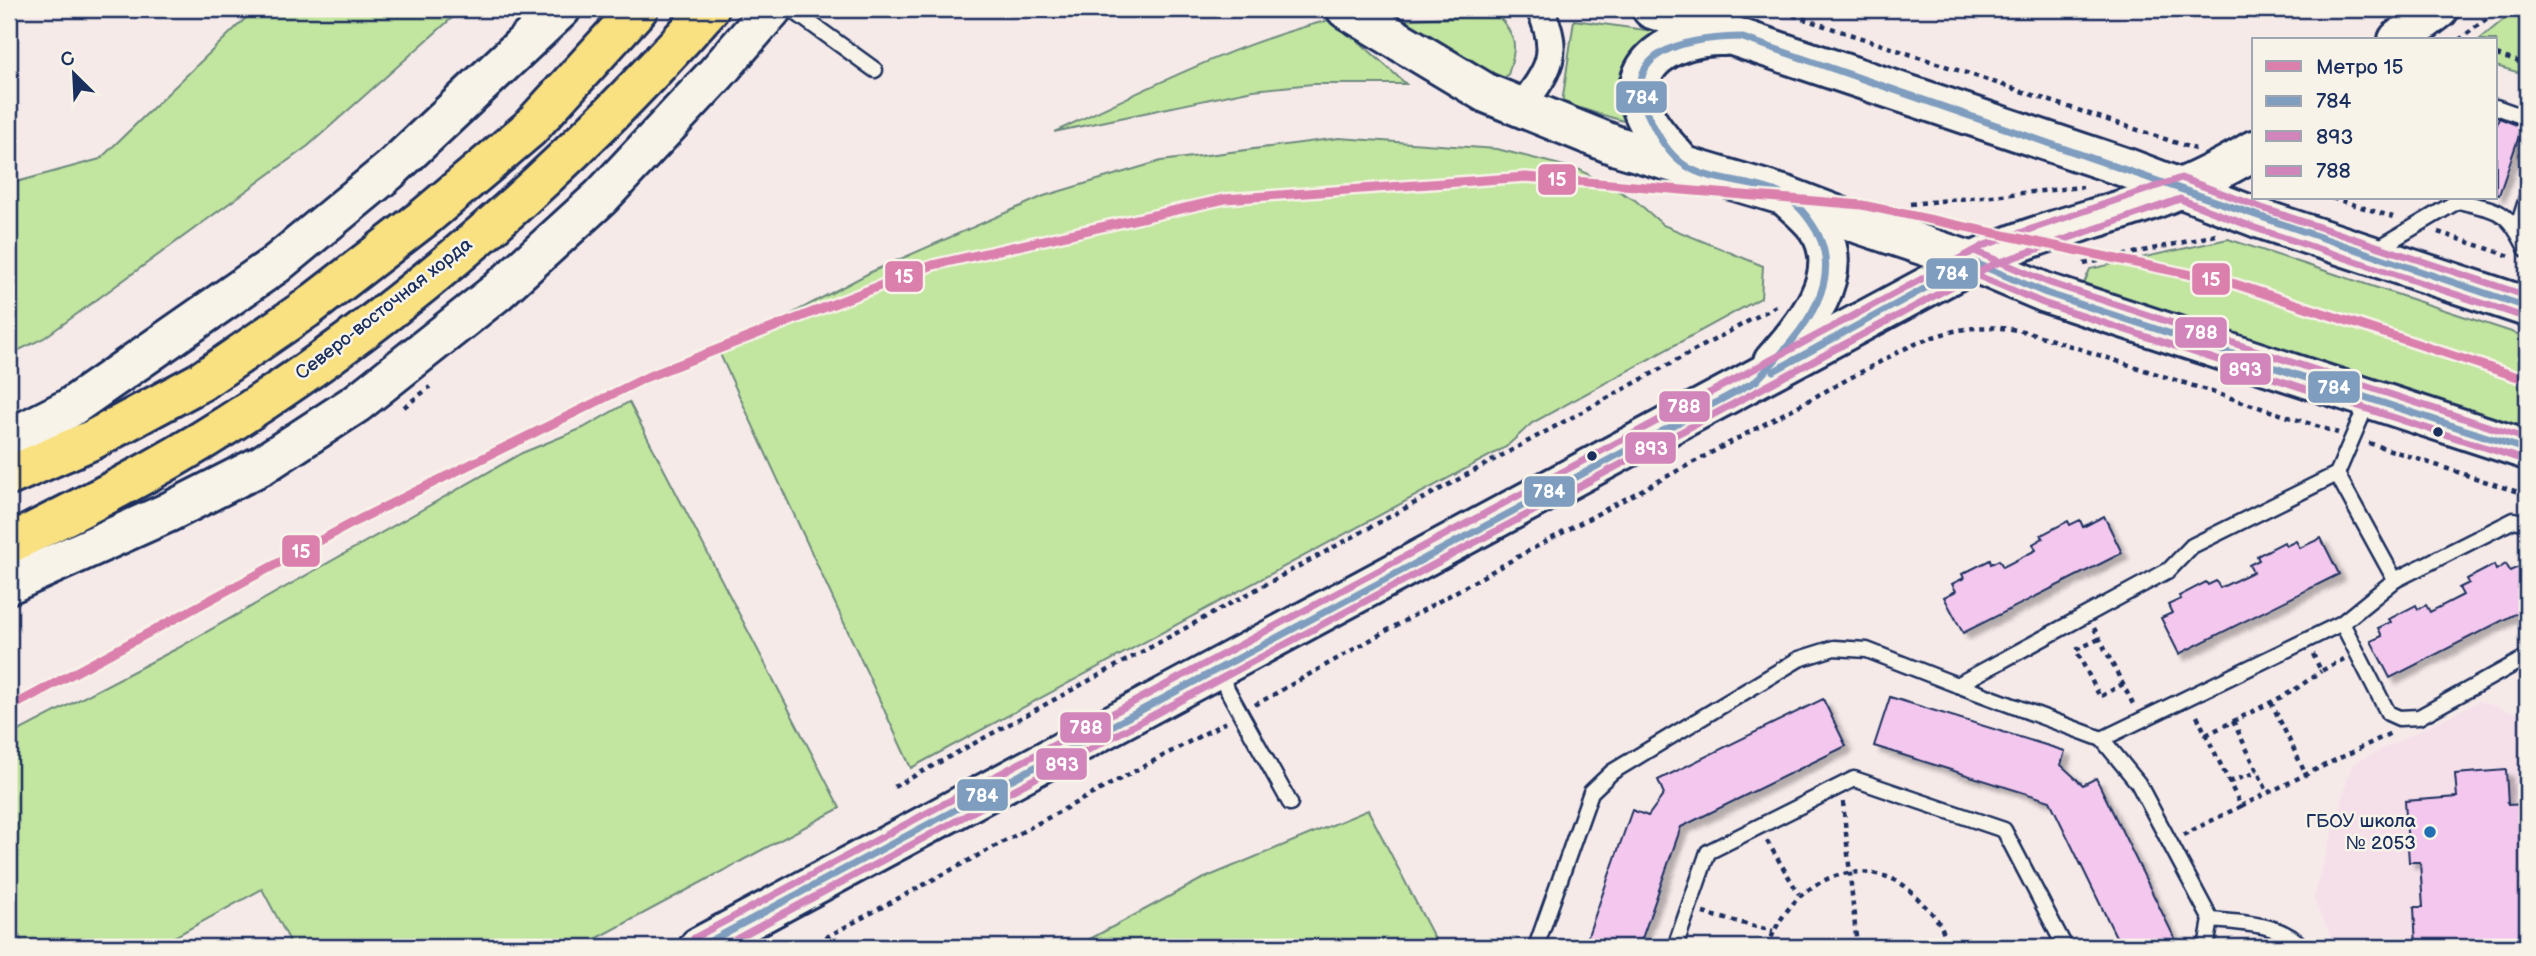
<svg xmlns="http://www.w3.org/2000/svg" width="2536" height="956" font-family="'Balsamiq Sans',sans-serif">
<defs>
<filter id="shadow"><feDropShadow dx="6" dy="6" stdDeviation="2" flood-color="#0004"/></filter>
</defs>
<rect width="100%" height="100%" fill="#f6eae9"/>
<filter id="ink" filterUnits="userSpaceOnUse"><feTurbulence type="fractalNoise" baseFrequency=".0143" numOctaves="2"/><feDisplacementMap in="SourceGraphic" scale="14" xChannelSelector="R" yChannelSelector="G"/><feConvolveMatrix kernelMatrix="1 2 1 2 8 2 1 2 1" color-interpolation-filters="sRGB"/></filter>
<g filter="url(#ink)">
<polygon fill="#f5e0ea" points="2479,701 2527,717 2527,947 2336,947 2313,899 2352,764"/>
<g fill="#c2e59f" stroke="#6e8a7e" stroke-width="2">
<polygon points="255,9 462,9 308,146 44,338 9,355 9,184 100,159"/>
<polygon points="2516,9 2527,9 2527,75 2496,66 2496,40 2479,40"/>
<path d="M1497 14C1518 39 1517 44 1508 75L1489 87 1381 21Z"/>
<path d="M1334 19 1406 84H1313L1253 90 1054 132C1145 90 1236 42 1334 19Z"/>
<polygon points="1574,20 1667,33 1637,125 1562,103"/>
<polygon points="1339,138 1497,149 1580,170 1635,200 1663,225 1763,266 1761,298 1532,423 1506,447 911,768 719,352 871,272 1044,196 1161,161"/>
<polygon points="2228,239 2527,337 2527,436 2083,286 2090,269"/>
<polygon points="629,402 840,808 581,947 293,947 262,889 156,947 25,947 9,917 9,736 178,648 522,453 583,428"/>
<polygon points="1368,810 1439,947 1075,947 1200,880"/>
</g>
<g fill="#f3c7ee" stroke="#1b2f5e" stroke-width="2" filter="url(#shadow)">
<polygon points="2499,118 2522,127 2499,195 2496,194 2496,127"/>
<polygon points="2104,516 2122,553 1963,633 1944,597 1956,591 1952,584 1964,578 1962,574 1990,560 1991,564 1999,560 2003,567 2036,550 2033,544 2043,538 2041,535 2068,521 2070,525 2080,520 2083,527"/>
<polygon points="2321,538 2339,574 2179,654 2161,618 2172,613 2168,605 2181,599 2179,596 2206,582 2208,585 2216,581 2220,588 2253,572 2249,565 2259,560 2257,556 2284,542 2286,546 2296,541 2300,548"/>
<polygon points="2527,563 2527,608 2390,678 2371,641 2382,636 2378,628 2391,622 2389,619 2416,605 2418,609 2426,605 2430,612 2463,595 2459,588 2469,583 2467,579 2494,565 2496,570 2506,564 2510,571"/>
<polygon points="1890,697 2065,751 2061,765 2083,785 2096,778 2179,947 2121,947 2050,801 1874,746"/>
<polygon points="1823,699 1846,746 1681,827 1639,947 1584,947 1632,810 1648,816 1664,794 1658,780"/>
<polygon points="2506,770 2508,805 2527,804 2527,947 2416,947 2414,907 2423,907 2420,862 2409,862 2405,801 2457,797 2455,774"/>
</g>
<g fill="none" stroke-linecap="round" stroke-linejoin="round">
<g stroke="#1b2f5e" stroke-width="19">
<g id="lane">
<polyline points="791,9 875,70"/>
<polyline points="2496,107 2527,118"/>
<polyline points="2517,229 2527,198"/>
<path d="M2375 250 2458 201C2500 211 2507 209 2527 250"/>
<polyline points="2369,399 2337,474 2395,580 2514,520 2527,523"/>
<polyline points="2342,623 2388,713 2399,718 2419,717 2527,657"/>
<polyline points="1217,671 1290,803"/>
<polyline points="1957,685 2102,739 2138,783 2211,920 2206,947"/>
<polyline points="2102,739 2342,623 2395,580"/>
<path d="M2211 920C2240 923 2283 923 2302 947"/>
<polyline points="1536,947 1591,792 1612,772 1799,659 1834,648 1867,650 1957,685 2169,570 2192,546 2337,474"/>
<polyline points="1675,947 1708,852 1854,779 2004,830 2065,947"/>
</g>
</g>
<g stroke="#1b2f5e" stroke-width="32">
<path id="street" d="M1521 107C1549 70 1561 54 1540 9"/>
</g>
<g stroke="#1b2f5e" stroke-width="44">
<g id="secondary">
<polyline points="1346,9 1486,93 1617,146 1786,196 1862,225 1973,262 2046,293 2527,450"/>
<polyline points="1652,9 2127,168 2258,218 2527,307"/>
<polyline points="2398,40 2439,9"/>
<path d="M1682 165C1671 150 1654 135 1646 118 1619 63 1677 34 1724 36"/>
<path d="M1773 362C1802 329 1851 273 1817 227 1810 217 1799 208 1790 200"/>
<polyline points="9,439 68,409 275,265 389,171 561,9"/>
<polyline points="9,584 167,513 262,465 357,403 497,292 601,197 716,74 772,9"/>
<path d="M699 947 1973 262C2025 236 2082 223 2137 205 2178 191 2217 173 2254 150"/>
</g>
</g>
<g stroke="#1b2f5e" stroke-width="44">
<g id="highway">
<polyline points="9,476 92,440 200,382 306,309 425,217 529,129 638,9"/>
<path d="M9 544C83 507 157 470 227 425 405 312 569 167 709 9"/>
</g>
</g>
<g stroke="#1b2f5e" stroke-width="4.5" stroke-dasharray="5 5" stroke-linecap="butt">
<polyline points="1774,9 2195,149"/>
<polyline points="2459,40 2499,9"/>
<polyline points="2496,55 2527,64"/>
<polyline points="2332,198 2393,217"/>
<polyline points="1910,204 2083,187"/>
<polyline points="2438,232 2510,256"/>
<polyline points="2084,264 2216,235"/>
<polyline points="404,407 430,387"/>
<polyline points="2369,443 2527,495"/>
<polyline points="2094,628 2133,704"/>
<polyline points="2099,639 2076,650 2100,697 2123,684"/>
<polyline points="2313,654 2321,671 2344,659"/>
<polyline points="2271,702 2306,775"/>
<path d="M1255 705 1521 555 1902 350C1946 329 1982 321 2031 333L2338 433"/>
<polyline points="2233,721 2268,793"/>
<polyline points="2206,735 2293,691 2321,671"/>
<polyline points="2229,782 2258,772"/>
<polyline points="894,787 1778,305"/>
<polyline points="1843,802 1857,947"/>
<polyline points="2241,806 2391,733"/>
<polyline points="2183,835 2241,806 2195,712"/>
<polyline points="1767,841 1799,894"/>
<polyline points="1703,913 1773,931"/>
<polyline points="808,947 1226,722"/>
<path d="M1768 947C1785 893 1841 854 1897 881 1907 886 1917 898 1925 906 1936 917 1947 930 1945 947"/>
</g>
<use href="#lane" stroke="#f7f3e8" stroke-width="14"/>
<use href="#street" stroke="#f7f3e8" stroke-width="26"/>
<use href="#secondary" stroke="#f7f3e8" stroke-width="38"/>
<use href="#highway" stroke="#f9e181" stroke-width="38"/>
<g stroke="#f7f3e8" stroke-width="12">
<g id="bus-1">
<polyline points="1774,371 1973,262 2046,293 2527,450"/>
<path d="M699 947 1756 381C1796 338 1854 281 1810 221 1801 208 1790 197 1774 191 1746 180 1707 182 1683 164 1669 154 1658 136 1651 121 1613 50 1688 38 1740 37 2003 126 2264 220 2527 307"/>
</g>
</g>
<g stroke="#f7f3e8" stroke-width="12">
<g id="bus-2">
<polyline points="1969,272 2043,303 2524,460"/>
<polyline points="721,947 1992,265 2180,199 2255,228 2524,317"/>
</g>
</g>
<g stroke="#f7f3e8" stroke-width="12">
<g id="bus-3">
<polyline points="1977,252 2050,283 2527,439"/>
<polyline points="694,938 1985,245 2181,178 2262,208 2527,296"/>
</g>
</g>
<use href="#bus-1" stroke="#7f9dbf" stroke-width="7"/>
<use href="#bus-2" stroke="#d185bb" stroke-width="7"/>
<use href="#bus-3" stroke="#d185bb" stroke-width="7"/>
<g stroke="#f7f3e8" stroke-width="14">
<polyline id="metro-1" points="9,708 362,518 647,377 933,265 1225,199 1526,177 1862,205 2235,284 2527,380"/>
</g>
<use href="#metro-1" stroke="#db7fad" stroke-width="9"/>
</g>
</g>
<g fill="#1b2f5e" stroke="#f7f3e8" stroke-width="2.5">
<circle cx="2438" cy="432" r="6"/>
<circle cx="1592" cy="456" r="6"/>
</g>
<circle fill="#1f6fb2" stroke="#f7f3e8" stroke-width="2.5" cx="2430" cy="832" r="7"/>
<g text-anchor="middle" dominant-baseline="central" stroke-width="5" stroke-linejoin="round" paint-order="stroke">
<g font-size="19" fill="#1b2f5e" stroke="#f7f3e8">
<text transform="translate(384 309) rotate(-38)">Северо-восточная хорда</text>
</g>
<g font-size="19" fill="#1b2f5e" stroke="#f7f3e8" text-anchor="end">
<text x="2416" y="821">ГБОУ школа<tspan x="2416" dy="22">№ 2053</tspan></text>
</g>
</g>
<g stroke="#f7f3e8" stroke-width="2.5">
<rect x="1615" y="80" width="53" height="34" rx="7" fill="#7f9dbf"/>
<rect x="1537" y="163" width="40" height="33" rx="7" fill="#db7fad"/>
<rect x="1925" y="257" width="54" height="33" rx="7" fill="#7f9dbf"/>
<rect x="884" y="260" width="40" height="33" rx="7" fill="#db7fad"/>
<rect x="2191" y="262" width="40" height="34" rx="7" fill="#db7fad"/>
<rect x="2174" y="316" width="54" height="33" rx="7" fill="#d185bb"/>
<rect x="2219" y="352" width="53" height="34" rx="7" fill="#d185bb"/>
<rect x="2307" y="370" width="54" height="34" rx="7" fill="#7f9dbf"/>
<rect x="1658" y="390" width="53" height="33" rx="7" fill="#d185bb"/>
<rect x="1624" y="431" width="53" height="34" rx="7" fill="#d185bb"/>
<rect x="1523" y="475" width="53" height="33" rx="7" fill="#7f9dbf"/>
<rect x="281" y="534" width="40" height="34" rx="7" fill="#db7fad"/>
<rect x="1059" y="711" width="53" height="33" rx="7" fill="#d185bb"/>
<rect x="1035" y="747" width="53" height="34" rx="7" fill="#d185bb"/>
<rect x="956" y="778" width="53" height="34" rx="7" fill="#7f9dbf"/>
</g>
<g font-size="19" text-anchor="middle" font-weight="bold" fill="#fff">
<text x="1642" y="104">784</text>
<text x="1557" y="186">15</text>
<text x="1952" y="280">784</text>
<text x="904" y="283">15</text>
<text x="2211" y="286">15</text>
<text x="2201" y="339">788</text>
<text x="2245" y="376">893</text>
<text x="2334" y="394">784</text>
<text x="1684" y="413">788</text>
<text x="1651" y="455">893</text>
<text x="1549" y="498">784</text>
<text x="301" y="558">15</text>
<text x="1086" y="734">788</text>
<text x="1062" y="771">893</text>
<text x="982" y="802">784</text>
</g>
<rect width="2536" height="956" fill="none" stroke="#f7f3e8" stroke-width="35"/>
<rect x="18" y="18" width="2501" height="921" fill="none" stroke="#1b2f5e" stroke-width="2.5" filter="url(#ink)"/>
<rect x="2252" y="38" width="245" height="161" fill="#f7f3e8" stroke="#9fa5b1" stroke-width="2"/>
<rect x="2266" y="61" width="35" height="10" fill="#db7fad" stroke="#9fa5b1" stroke-width="2"/>
<text x="2316" y="74" font-size="21" fill="#1b2f5e">Метро 15</text>
<rect x="2266" y="96" width="35" height="10" fill="#7f9dbf" stroke="#9fa5b1" stroke-width="2"/>
<text x="2316" y="108" font-size="21" fill="#1b2f5e">784</text>
<rect x="2266" y="131" width="35" height="10" fill="#d185bb" stroke="#9fa5b1" stroke-width="2"/>
<text x="2316" y="144" font-size="21" fill="#1b2f5e">893</text>
<rect x="2266" y="166" width="35" height="10" fill="#d185bb" stroke="#9fa5b1" stroke-width="2"/>
<text x="2316" y="178" font-size="21" fill="#1b2f5e">788</text>
<g transform="translate(74 74) rotate(336)" stroke="#f7f3e8" stroke-width="5" paint-order="stroke">
<path d="M0-5L12 26L0 18L-12 26Z" fill="#1b2f5e"/>
<text y="-10" font-size="19" font-weight="bold" text-anchor="middle" fill="#1b2f5e">С</text>
</g>
</svg>
